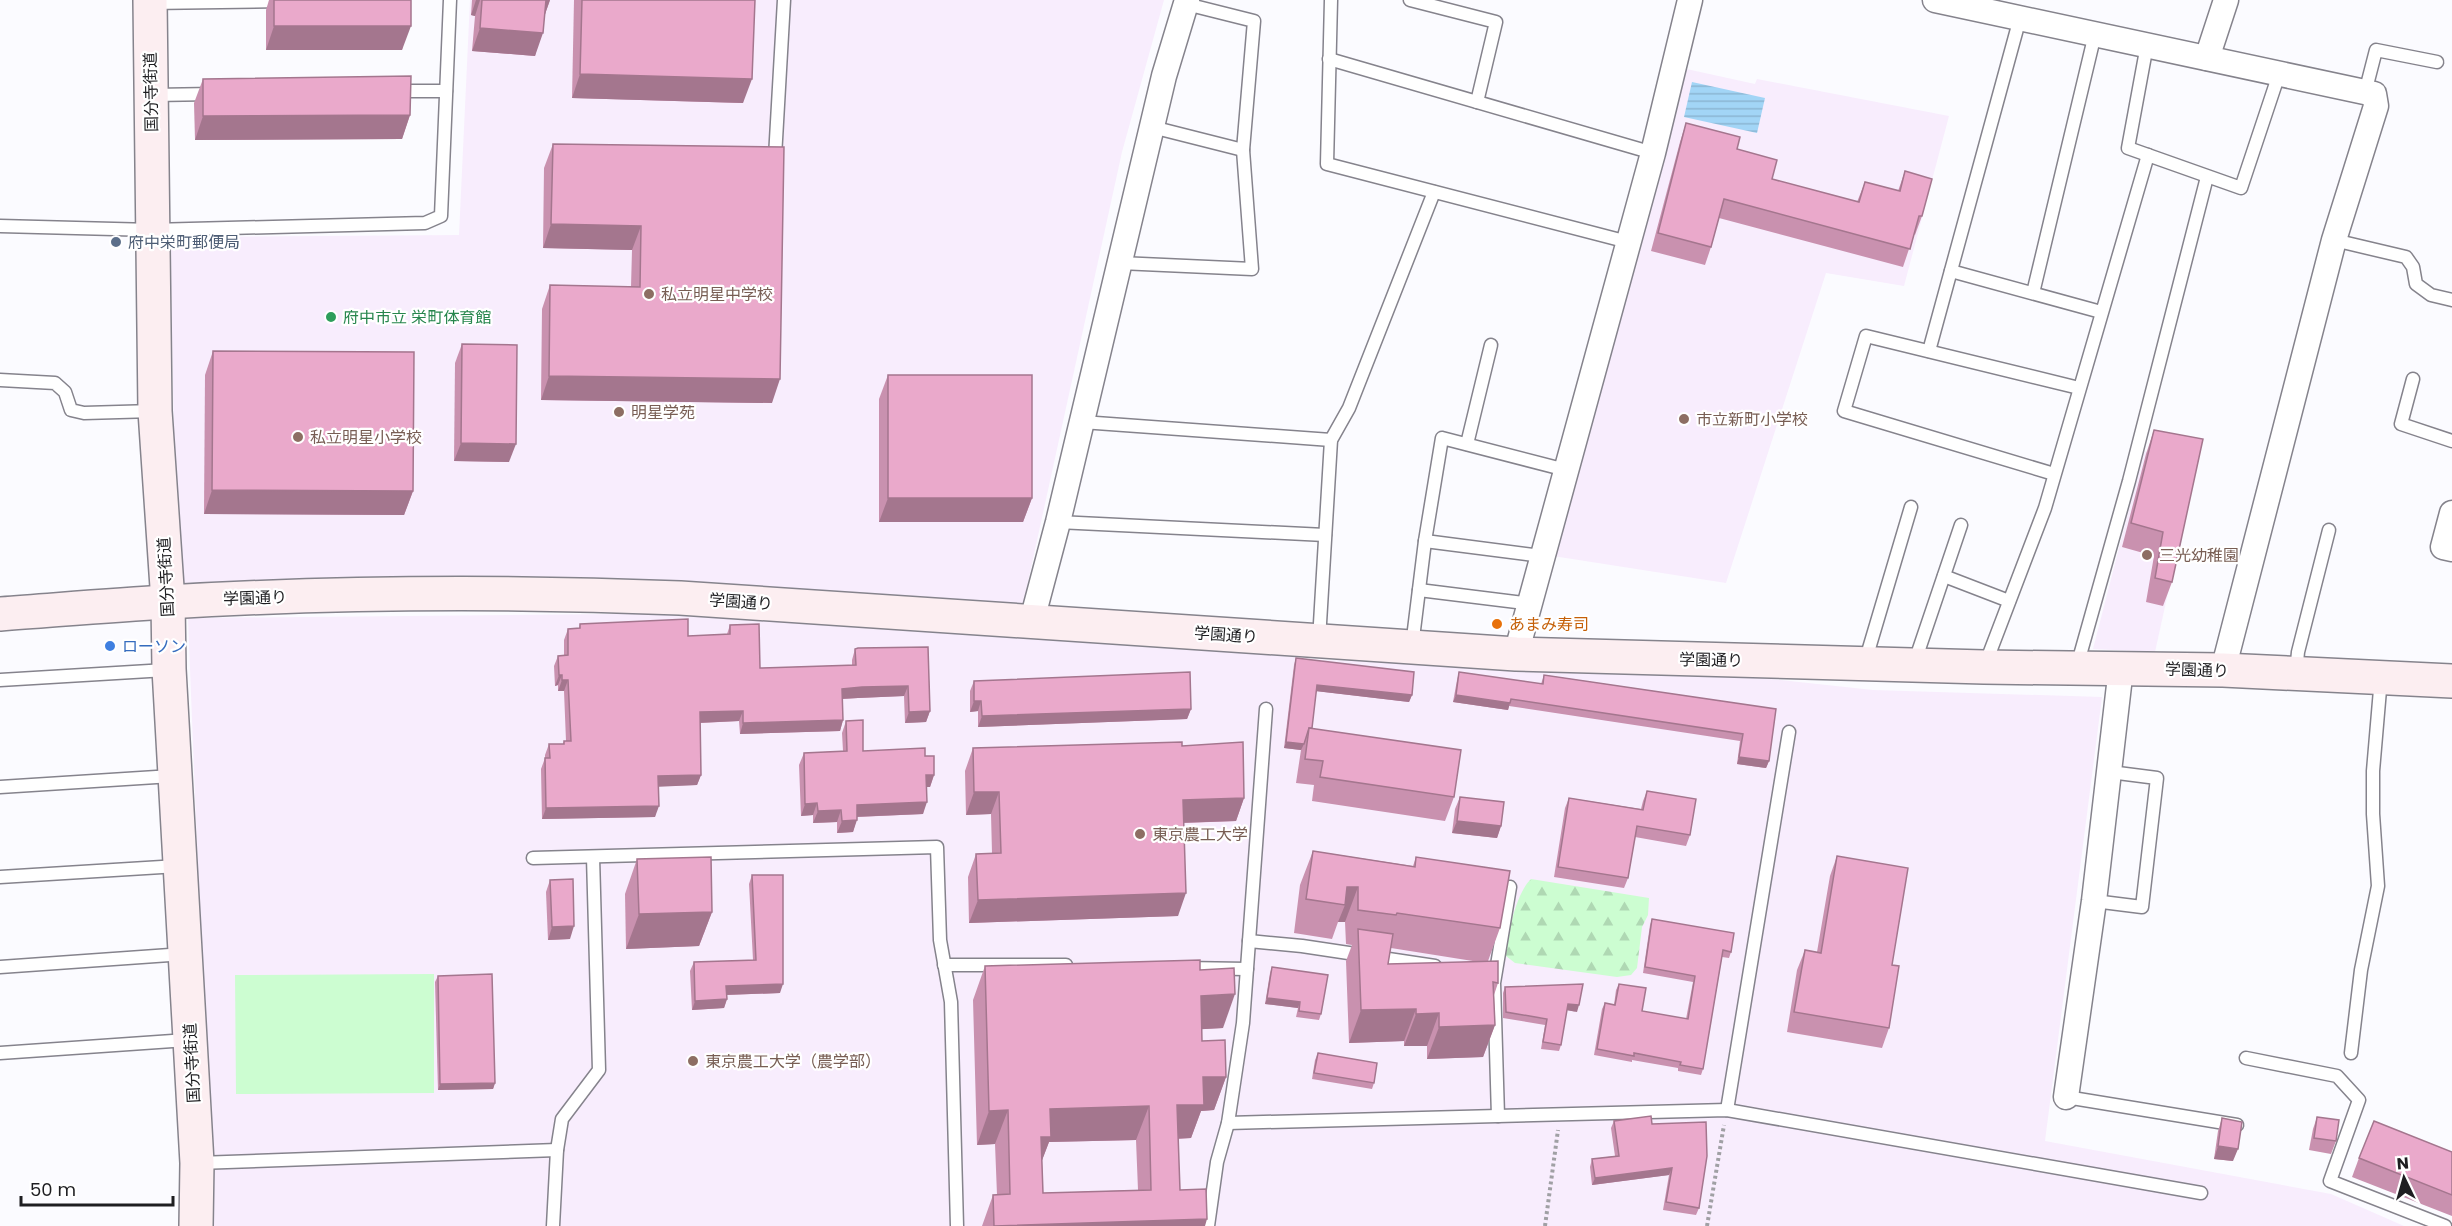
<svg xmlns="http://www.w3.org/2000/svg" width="2452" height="1226" font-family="Poppins,'Noto Sans JP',sans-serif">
<defs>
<pattern id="forest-firs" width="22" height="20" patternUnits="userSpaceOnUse" patternTransform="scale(1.5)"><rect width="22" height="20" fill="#ccfdd1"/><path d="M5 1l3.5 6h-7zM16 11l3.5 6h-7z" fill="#afd8b3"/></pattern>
<pattern id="water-rules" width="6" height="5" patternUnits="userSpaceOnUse" patternTransform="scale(1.5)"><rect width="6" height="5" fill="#a2d5f6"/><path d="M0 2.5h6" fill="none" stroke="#8bb6d3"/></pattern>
</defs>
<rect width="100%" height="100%" fill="#fbfbff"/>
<g fill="#f8edfd">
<polygon points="470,0 1164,0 1122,152 1022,609 177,588 170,237 459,235"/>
<polygon points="1682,68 1755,84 1757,79 1949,116 1904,286 1826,273 1726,583 1553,556"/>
<polygon points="2144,451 2197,461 2155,652 2093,649"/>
<polygon points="723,613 1025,632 1325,660 1677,669 1873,690 2102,697 2045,1141 2331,1194 2404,1226 212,1226 188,618"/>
</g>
<polygon fill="#ccfdd1" points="434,974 434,1093 236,1094 235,975"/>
<path fill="url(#forest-firs)" d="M1531 879 1649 898 1648 915 1642 927 1637 968 1631 975 1617 977 1515 963 1506 956C1507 936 1516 893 1531 879Z"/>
<polygon fill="url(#water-rules)" points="1692,82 1765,98 1757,133 1684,117"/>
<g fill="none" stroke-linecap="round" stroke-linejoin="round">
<g stroke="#85838c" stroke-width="15">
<g id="lane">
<polyline points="1331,0 1327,164 1628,242"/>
<polyline points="1410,0 1496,22 1477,102"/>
<polyline points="150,3 283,1"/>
<polyline points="2147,45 2128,148 2241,188 2279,74"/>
<polyline points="1329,59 1653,153"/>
<polyline points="396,91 446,91"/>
<polyline points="2373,93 2367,85 2376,50 2437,62"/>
<polyline points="153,95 214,94"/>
<polyline points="1152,127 1243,150"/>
<polyline points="775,157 784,0"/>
<polyline points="0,226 152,230 425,223 441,216 450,0"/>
<polyline points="2334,240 2406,257 2413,267 2416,284 2431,295 2452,300"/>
<polyline points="1120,263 1252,269 1243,150 1254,21 1186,4"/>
<polyline points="1951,271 2101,312"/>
<polyline points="2033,293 2095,34"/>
<polyline points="1929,351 2020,18"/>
<polyline points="2413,379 2401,424 2452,441"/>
<polyline points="0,380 55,383 65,392 71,410 84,413 154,411"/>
<polyline points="1082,422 1331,440"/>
<polyline points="1467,444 1491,345"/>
<polyline points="2054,474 1844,411 1866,336 2079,388"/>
<polyline points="1058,522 1325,535"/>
<polyline points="1425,541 1541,556"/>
<polyline points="1944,576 2009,601"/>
<polyline points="1419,590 1532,604"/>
<polyline points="1319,640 1331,440 1349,408 1434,192"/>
<polyline points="1412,646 1425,541 1442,438 1566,470"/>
<polyline points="1865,662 1911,507"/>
<polyline points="1914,664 1961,525"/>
<polyline points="1985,665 2045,508 2148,155"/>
<polyline points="2077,666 2129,481 2207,177"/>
<polyline points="2296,672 2298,652 2329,530"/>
<polyline points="0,680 166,670"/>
<polyline points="0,787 172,776"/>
<polyline points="533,858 937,847 940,940 951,1002 957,1226"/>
<polyline points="0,877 178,866"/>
<polyline points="2094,901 2142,907 2157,778 2110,772"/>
<polyline points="1249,941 1302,946 1435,966"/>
<polyline points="944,965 1066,965"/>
<polyline points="0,967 184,954"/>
<polyline points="1185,968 1247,969"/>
<polyline points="0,1053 187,1040"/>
<polyline points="2351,1053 2361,970 2378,886 2373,814 2373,771 2381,678"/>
<polyline points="2246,1058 2337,1076 2359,1100 2330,1181 2445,1226"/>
<polyline points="2066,1097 2237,1125"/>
<polyline points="1727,1110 1789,732"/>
<polyline points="1498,1116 1494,983 1510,887"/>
<polyline points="1228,1123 1727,1110 2201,1193"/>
<polyline points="198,1163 557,1150"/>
<polyline points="553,1226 557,1150 562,1119 599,1070 593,857"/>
<polyline points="1208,1226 1217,1162 1228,1123 1243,1023 1266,709"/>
</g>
</g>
<g stroke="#85838c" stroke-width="27">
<g id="street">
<polyline points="1935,0 2374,94 2376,106 2334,240 2223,670"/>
<polyline points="2207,58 2226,0"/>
<polyline points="2452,513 2443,547 2452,549"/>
<polyline points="1032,620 1058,522 1164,76 1187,0"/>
<polyline points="1516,654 1653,153 1690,0"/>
<polyline points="2066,1097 2094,901 2121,668"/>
</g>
</g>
<g stroke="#85838c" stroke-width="36">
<g id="secondary">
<polyline points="150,0 155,411 168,602 169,669 197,1163 196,1226"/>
<path d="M0 614C56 610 112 605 167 602 338 592 509 591 680 598L1516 654 1984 667 2223 670 2452 681"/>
</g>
</g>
<g stroke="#a0a0a4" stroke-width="4" stroke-dasharray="3 3" stroke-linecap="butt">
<polyline points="1545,1226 1558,1130"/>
<polyline points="1707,1226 1724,1125"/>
</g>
<use href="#lane" stroke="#fff" stroke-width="12"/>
<use href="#street" stroke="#fff" stroke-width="24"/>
<use href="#secondary" stroke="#fceef1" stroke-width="33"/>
</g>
<g fill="#c991af" fill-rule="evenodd">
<polygon points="269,0 411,0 402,50 266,50 266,10"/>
<polygon points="472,0 550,0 545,14 535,56 472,51 475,16 471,15"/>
<polygon points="574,0 755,0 743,103 572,98"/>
<polygon points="203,79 410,115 402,139 195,140 194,103"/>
<polygon points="1686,123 1737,149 1772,179 1857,202 1865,182 1898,191 1905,171 1922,216 1915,235 1914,234 1903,267 1719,218 1711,247 1705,265 1651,251 1680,142"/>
<polygon points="553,144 784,147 772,403 541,400 542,309 550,285 631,287 632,250 543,248 544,168"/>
<polygon points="462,344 509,462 454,461 455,363"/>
<polygon points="213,351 413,491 404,515 204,514 205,375"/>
<polygon points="888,375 1032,498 1023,522 879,522 879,399"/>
<polygon points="2154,430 2172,582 2163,606 2146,602 2154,556 2122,547 2146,454"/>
<polygon points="580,624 688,636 727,634 730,625 760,668 852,665 852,660 855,649 928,647 930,711 926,722 905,723 904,696 858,698 843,699 843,720 840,731 740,734 739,721 700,723 701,775 697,785 658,786 655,817 542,819 541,769 545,758 545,755 549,744 563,744 564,741 566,741 564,691 558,691 558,685 555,686 554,666 558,656 564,655 564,640 568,629 579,628"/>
<polygon points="1296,658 1412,695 1409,702 1316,691 1312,728 1454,797 1445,821 1312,801 1314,785 1296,783 1301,750 1284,748 1294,665"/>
<polygon points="1459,672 1541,684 1544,675 1776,709 1769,761 1766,768 1737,764 1740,741 1509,706 1508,710 1453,702 1457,680"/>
<polygon points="974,681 1191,709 1187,719 978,727 978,711 970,712 970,691"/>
<polygon points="846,721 863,751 925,756 934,775 930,787 927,787 923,814 857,817 853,832 837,833 837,822 813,823 813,815 801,816 799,765 804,753 843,751 842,733"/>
<polygon points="1182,746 1244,798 1236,821 1184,823 1178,916 969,923 968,877 976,854 992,853 991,814 966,815 965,771 973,748"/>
<polygon points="1647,791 1690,835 1686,846 1635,837 1628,878 1624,888 1554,877 1565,808 1569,798 1641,809 1643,801"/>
<polygon points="1460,797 1501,826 1497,838 1452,833 1455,809"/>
<path d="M1313 851 1413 866 1416 857 1500 928 1488 961 1498 983 1494 995 1495 1025 1483 1057 1427 1059V1046H1404V1041L1349 1043 1346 961 1352 945 1346 944 1345 922H1338L1332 939 1294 933 1300 885ZM1391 948 1479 962 1388 964Z"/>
<polygon points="1837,856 1892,965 1889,1028 1882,1048 1787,1032 1797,970 1805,950 1817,952 1830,876"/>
<polygon points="637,859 712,912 699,946 626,949 625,894"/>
<polygon points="752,875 780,993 727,995 727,999 724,1008 692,1010 690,971 694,962 753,960 749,884"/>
<polygon points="550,880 570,939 548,940 546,892"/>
<polygon points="1652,919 1731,952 1729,958 1722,957 1703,1069 1701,1075 1678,1071 1678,1068 1632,1060 1632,1062 1594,1055 1602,1009 1605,1003 1614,1005 1616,990 1619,984 1642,1011 1686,1019 1693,982 1643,973 1650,925"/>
<path d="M985 966 1200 970 1223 1028 1202 1029V1041L1226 1077 1214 1110 1201 1111 1191 1138 1178 1139 1180 1190 1205 1226H982L993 1195H997L995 1144 977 1145 973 1000ZM1136 1140 1138 1190 1043 1193 1042 1160 1049 1142Z"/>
<polygon points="1272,967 1321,1014 1319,1020 1296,1017 1298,1008 1265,1004 1270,973"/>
<polygon points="438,976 495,1083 493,1089 438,1090 435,982"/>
<polygon points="1505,987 1577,1012 1567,1010 1561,1045 1559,1051 1541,1049 1545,1025 1503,1018 1503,993"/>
<polygon points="1318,1053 1374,1083 1372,1089 1312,1079 1315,1060"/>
<polygon points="2317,1117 2336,1141 2331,1154 2309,1150 2313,1129"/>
<polygon points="2222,1118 2233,1161 2214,1159 2218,1131"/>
<polygon points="1614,1121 1652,1124 1699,1208 1696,1215 1663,1210 1669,1175 1592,1185 1590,1167 1592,1159 1615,1156 1611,1128"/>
<polygon points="2452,1152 2452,1216 2352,1177 2359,1158"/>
</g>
<g fill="#a4768e">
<polygon points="476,0 480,0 475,16 471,15"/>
<polygon points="545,0 550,0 543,20"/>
<polygon points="274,26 411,26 402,50 266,50"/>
<polygon points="480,28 543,33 535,56 472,51"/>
<polygon points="580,74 752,79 743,103 572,98"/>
<polygon points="410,115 402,139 195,140 203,116"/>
<polygon points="551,224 641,226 632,250 543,248"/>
<polygon points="549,376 780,379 772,403 541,400"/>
<polygon points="461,443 516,444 509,462 454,461"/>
<polygon points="212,490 413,491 404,515 204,514"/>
<polygon points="888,498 1032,498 1023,522 879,522"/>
<polygon points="559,675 562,675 558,685 555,686"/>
<polygon points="562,680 568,680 564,691 558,691"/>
<polygon points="1317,685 1412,695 1409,702 1315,691"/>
<polygon points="908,686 904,696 858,698 839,699 842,689 862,687"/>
<polygon points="1456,695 1510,703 1508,710 1453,702"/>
<polygon points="974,701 981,701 978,711 970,712"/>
<polygon points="1191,709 1187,719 978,727 982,716"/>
<polygon points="743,711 739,721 696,723 700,712"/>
<polygon points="930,711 926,722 905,723 909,712"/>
<polygon points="843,720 840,731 740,734 743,723"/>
<polygon points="1286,742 1304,744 1301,750 1284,748"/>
<polygon points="1739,757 1769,761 1766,768 1737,764"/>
<polygon points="701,775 697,785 654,787 658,776"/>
<polygon points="926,775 934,775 930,787 922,787"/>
<polygon points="974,792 999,792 991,814 966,815"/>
<polygon points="1244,798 1236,821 1175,823 1183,800"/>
<polygon points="927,802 923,814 852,817 857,805"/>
<polygon points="817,803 813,815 801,816 805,804"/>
<polygon points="659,806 655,817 542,819 546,808"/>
<polygon points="841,810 837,822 813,823 818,811"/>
<polygon points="857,820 853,832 837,833 842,821"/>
<polygon points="1457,821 1501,826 1497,838 1452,833"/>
<polygon points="1347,887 1358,887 1345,922 1338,922 1345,905"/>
<polygon points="1186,893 1178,916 969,923 978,900"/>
<polygon points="712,912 699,946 626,949 639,914"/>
<polygon points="574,926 570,939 548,940 552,927"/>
<polygon points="783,984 780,993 723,995 726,986"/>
<polygon points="1235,994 1223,1028 1188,1030 1201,996"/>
<polygon points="1267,998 1300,1002 1298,1008 1265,1004"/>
<polygon points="727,999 724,1008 692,1010 695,1001"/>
<polygon points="1568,1004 1579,1005 1577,1012 1566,1010"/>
<polygon points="1416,1009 1404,1041 1349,1043 1361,1010"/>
<polygon points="1439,1013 1427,1046 1404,1046 1416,1014"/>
<polygon points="1495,1025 1483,1057 1427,1059 1439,1027"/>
<polygon points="1203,1077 1226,1077 1214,1110 1201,1111 1191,1138 1165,1139 1177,1105"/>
<polygon points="495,1083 493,1089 438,1090 440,1084"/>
<polygon points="1149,1106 1136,1140 1049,1142 1038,1171 1029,1171 1050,1109"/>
<polygon points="1008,1110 995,1144 977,1145 989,1111"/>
<polygon points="2218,1146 2238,1149 2233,1161 2214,1159"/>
<polygon points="1672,1168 1669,1175 1592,1185 1595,1178"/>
<polygon points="1207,1219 1205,1226 994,1226"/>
</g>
<g fill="#eaa9cb" stroke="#a4768e" stroke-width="1.5" fill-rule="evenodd">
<rect x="274" y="0" width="137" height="26"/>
<polygon points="482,0 546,0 543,33 480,28"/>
<polygon points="582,0 755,0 752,79 580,74"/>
<polygon points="411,76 410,115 203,116 203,79"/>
<polygon points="1686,123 1740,137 1737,149 1777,160 1772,179 1859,202 1865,182 1900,191 1905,171 1932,179 1922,216 1919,216 1910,249 1724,199 1711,247 1658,233"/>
<polygon points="553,144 784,147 780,379 549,376 550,285 640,287 641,226 551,224"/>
<polygon points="462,344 517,345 516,444 461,443"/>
<polygon points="213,351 414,352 413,491 212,490"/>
<rect x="888" y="375" width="144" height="123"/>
<polygon points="2154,430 2203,439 2172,582 2155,578 2163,532 2131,523"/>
<polygon points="688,619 688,636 730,634 730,625 759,624 760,668 856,665 855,649 858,648 928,647 930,711 909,712 908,686 862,687 842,689 843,720 743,723 743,711 700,712 701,775 658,776 659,806 546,808 545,758 550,758 549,744 564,744 564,741 571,741 568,680 562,680 562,675 559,675 558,656 568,655 568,629 580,628 580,624"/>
<polygon points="1296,658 1414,672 1412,695 1317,685 1312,728 1309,728 1304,744 1286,742"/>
<polygon points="1190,672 1191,709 982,716 981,701 974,701 974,681"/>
<polygon points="1459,672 1543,684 1544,675 1776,709 1769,761 1739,757 1743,734 1511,699 1510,703 1456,695"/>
<polygon points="863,720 863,751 925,748 925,756 934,756 934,775 926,775 927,802 857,805 857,820 842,821 841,810 818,811 817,803 805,804 804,753 847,751 846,721"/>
<polygon points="1309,728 1461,750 1454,797 1320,777 1323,761 1305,759"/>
<polygon points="1182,742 1182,746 1243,742 1244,798 1183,800 1186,893 978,900 976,854 1001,853 999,792 974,792 973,748"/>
<polygon points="1647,791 1696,799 1690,835 1637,826 1628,878 1558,867 1569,798 1643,810"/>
<polygon points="1460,797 1504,802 1501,826 1457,821"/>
<polygon points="1313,851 1415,867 1416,857 1510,871 1500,928 1397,913 1396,915 1358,910 1358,887 1347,887 1345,905 1306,899"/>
<polygon points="1837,856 1908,868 1892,965 1899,966 1889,1028 1794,1012 1805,950 1821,953"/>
<polygon points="711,857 712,912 639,914 637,859"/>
<polygon points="752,875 783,875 783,984 726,986 727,999 695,1001 694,962 756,960"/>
<polygon points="573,879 574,926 552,927 550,880"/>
<polygon points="1652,919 1734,933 1731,952 1723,950 1703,1069 1680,1065 1681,1062 1634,1053 1634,1056 1597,1049 1605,1003 1615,1005 1619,984 1646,988 1642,1011 1688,1019 1695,976 1645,967"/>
<polygon points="1358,929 1393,934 1388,964 1498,961 1498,983 1493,982 1495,1025 1439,1027 1439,1013 1416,1014 1416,1009 1361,1010"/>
<path d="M1200 960V970L1234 968 1235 994 1201 996 1202 1041 1225 1040 1226 1077H1203L1204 1105H1177L1180 1190 1206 1189 1207 1219 994 1226 993 1195 1010 1194 1008 1110 989 1111 985 966ZM1149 1106 1151 1190 1043 1193 1041 1137H1051L1050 1109Z"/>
<polygon points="1272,967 1328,975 1321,1014 1299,1011 1300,1002 1267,998"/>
<polygon points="492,974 495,1083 440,1084 438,976"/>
<polygon points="1583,984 1579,1005 1568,1004 1561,1045 1543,1042 1547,1019 1506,1012 1505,987"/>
<polygon points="1318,1053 1377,1063 1374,1083 1314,1073"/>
<polygon points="1651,1116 1652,1124 1706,1122 1707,1156 1699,1208 1666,1202 1672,1168 1595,1178 1592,1159 1619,1156 1614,1121"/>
<polygon points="2317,1117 2339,1120 2336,1141 2314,1138"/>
<polygon points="2222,1118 2242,1122 2238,1149 2218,1146"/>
<polygon points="2374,1121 2452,1152 2452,1195 2359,1158"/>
</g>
<circle fill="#5c6f8a" stroke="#fff" stroke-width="2" cx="116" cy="242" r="6"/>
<g fill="#8d6e63" stroke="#fff" stroke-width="2">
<circle cx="649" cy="294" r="6"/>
<circle cx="619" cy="412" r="6"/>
<circle cx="1684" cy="419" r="6"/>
<circle cx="298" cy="437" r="6"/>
<circle cx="2147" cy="555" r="6"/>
<circle cx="1140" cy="834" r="6"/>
<circle cx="693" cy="1061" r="6"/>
</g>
<circle fill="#2e9e5b" stroke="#fff" stroke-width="2" cx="331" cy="317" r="6"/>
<circle fill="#e8710a" stroke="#fff" stroke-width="2" cx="1497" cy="624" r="6"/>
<circle fill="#3f7fe0" stroke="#fff" stroke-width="2" cx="110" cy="646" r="6"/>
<g text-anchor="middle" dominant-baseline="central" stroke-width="4.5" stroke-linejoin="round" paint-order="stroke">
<g font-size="16" fill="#1e1e21" stroke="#fff">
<text transform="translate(151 92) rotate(-91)">国分寺街道</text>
<text transform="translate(166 577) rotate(-93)">国分寺街道</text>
<text transform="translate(255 598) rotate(-2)">学園通り</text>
<text transform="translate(741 602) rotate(4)">学園通り</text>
<text transform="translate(1226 635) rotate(4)">学園通り</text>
<text transform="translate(1711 660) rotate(1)">学園通り</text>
<text transform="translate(2197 670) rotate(2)">学園通り</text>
<text transform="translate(192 1063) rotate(-93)">国分寺街道</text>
</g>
<g font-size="16" fill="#4e5e75" stroke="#fff" text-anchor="start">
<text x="128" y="242">府中栄町郵便局</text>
</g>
<g font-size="16" fill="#785e54" stroke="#fff" text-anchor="start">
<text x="661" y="294">私立明星中学校</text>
<text x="631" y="412">明星学苑</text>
<text x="1696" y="419">市立新町小学校</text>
<text x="310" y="437">私立明星小学校</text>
<text x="2159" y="555">三光幼稚園</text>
<text x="1152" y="834">東京農工大学</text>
<text x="705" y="1061">東京農工大学（農学部）</text>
</g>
<g font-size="16" fill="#27864d" stroke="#fff" text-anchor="start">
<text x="343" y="317">府中市立 栄町体育館</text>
</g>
<g font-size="16" fill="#c56008" stroke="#fff" text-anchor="start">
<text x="1509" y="624">あまみ寿司</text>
</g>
<g font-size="16" fill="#366cbe" stroke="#fff" text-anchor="start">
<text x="122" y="646">ローソン</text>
</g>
</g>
<g transform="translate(2404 1178) rotate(355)" stroke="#ffffff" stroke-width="4.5" paint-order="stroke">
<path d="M0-4.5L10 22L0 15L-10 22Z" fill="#1e1e21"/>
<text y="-9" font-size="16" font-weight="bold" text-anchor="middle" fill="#1e1e21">N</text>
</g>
<path d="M21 1196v9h152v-9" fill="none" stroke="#1e1e21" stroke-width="3"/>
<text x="30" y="1196" font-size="18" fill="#1e1e21" stroke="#ffffff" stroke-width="4.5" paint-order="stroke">50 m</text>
</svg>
